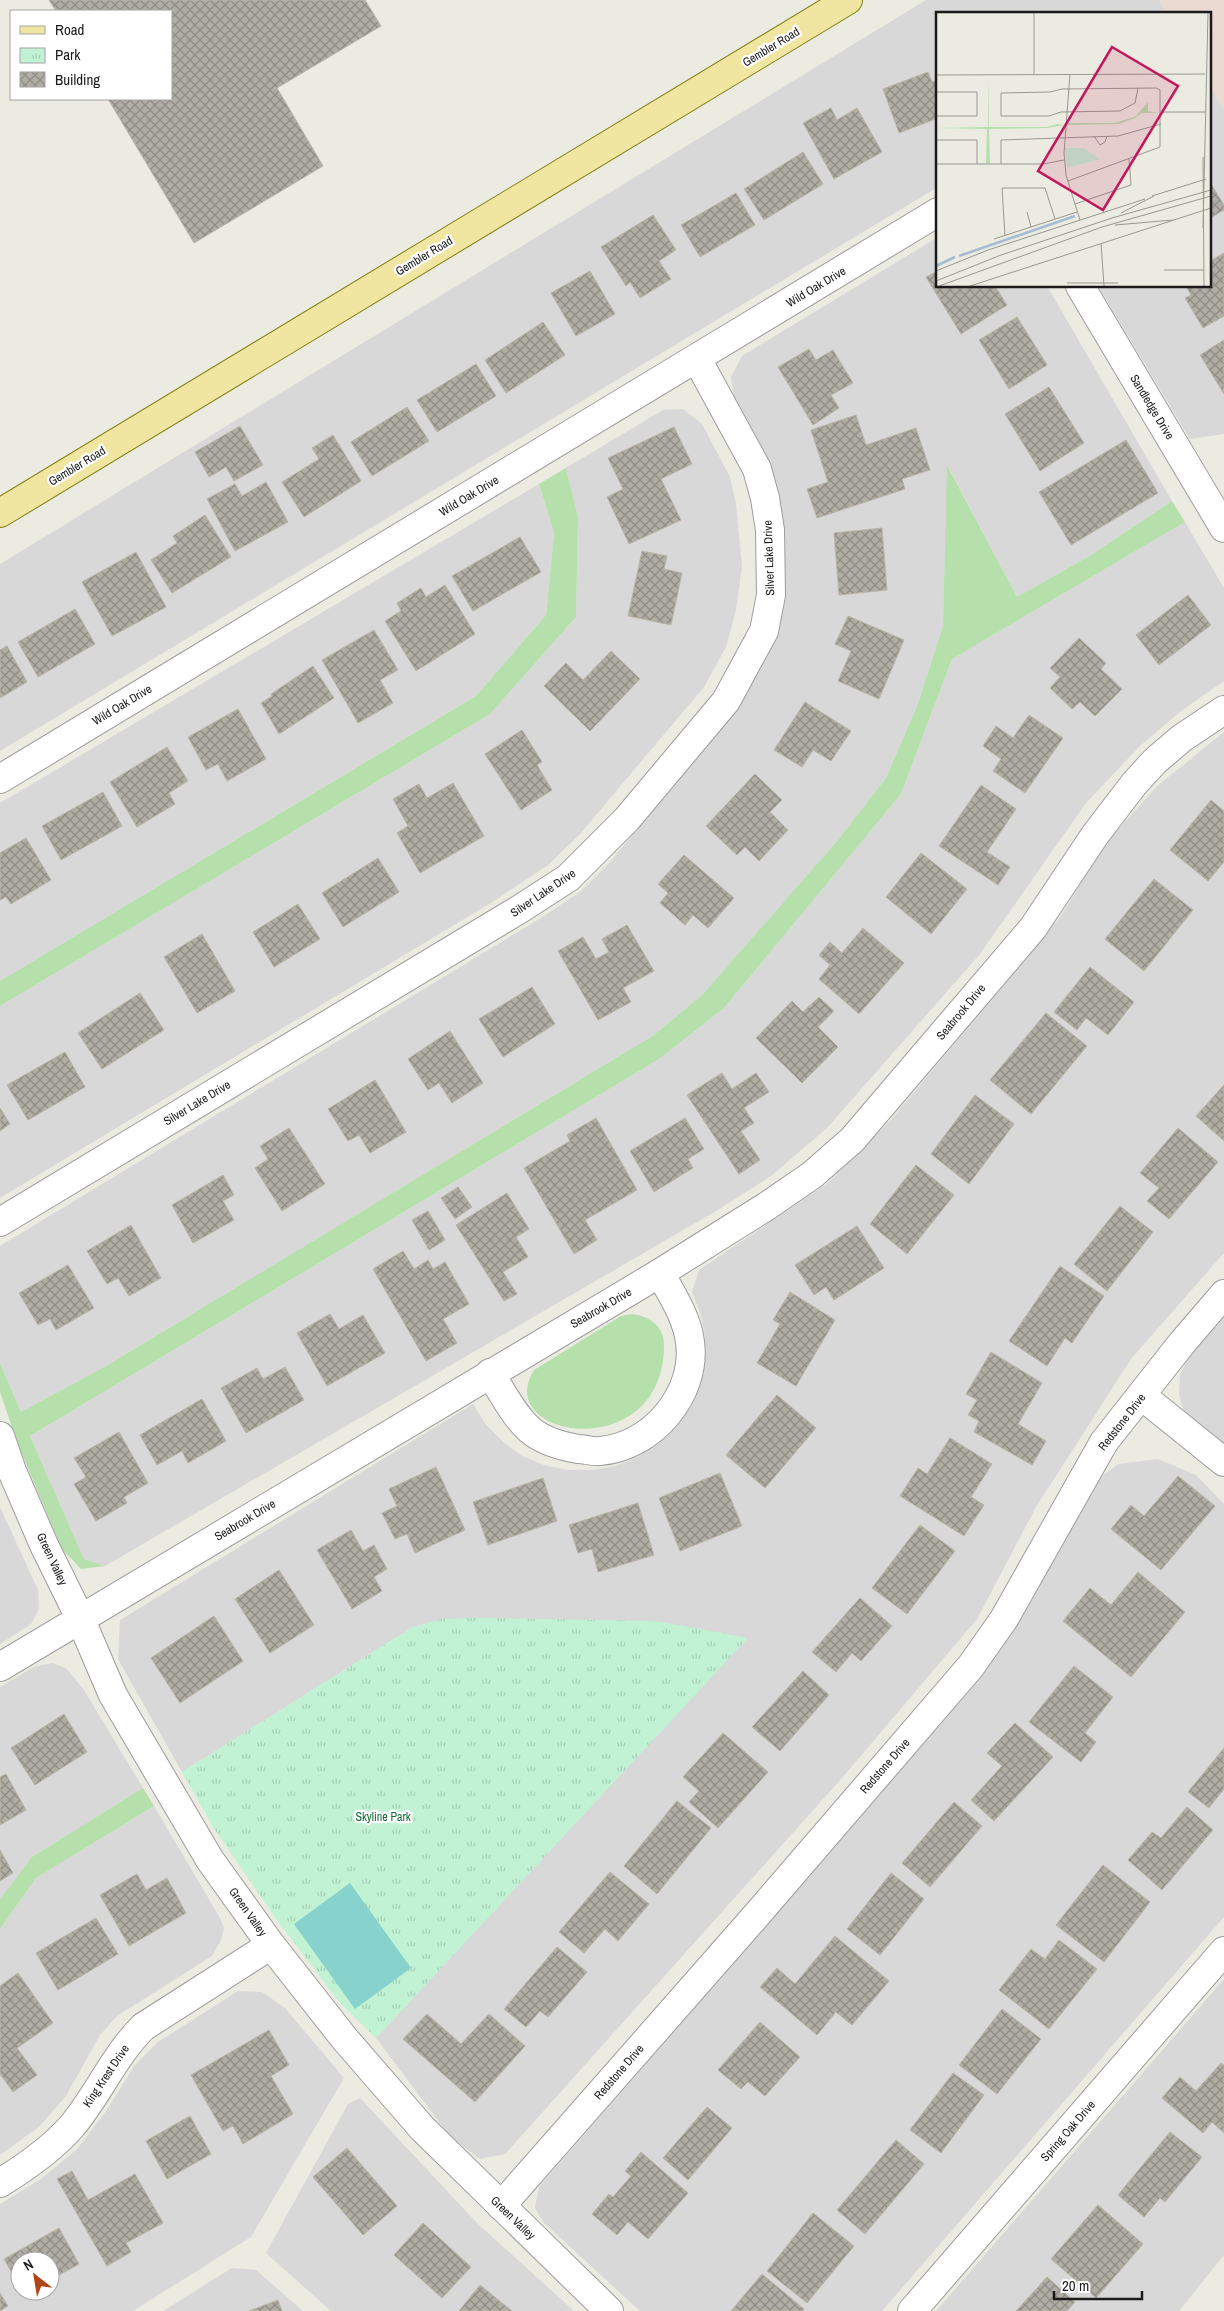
<svg xmlns="http://www.w3.org/2000/svg" width="1224" height="2311" font-family="'Archivo Narrow',sans-serif">
<defs>
<pattern id="park-tufts" width="24" height="20" patternUnits="userSpaceOnUse" patternTransform="scale(1.25)"><rect width="24" height="20" fill="#c1f2d4"/><path d="M3 7l-1-3M5 7V3M7 7l1-3M15 17l-1-3M17 17v-4M19 17l1-3" fill="none" stroke="#a5cfb5"/></pattern>
<pattern id="building-cross-hatch" width="8" height="8" patternUnits="userSpaceOnUse" patternTransform="scale(1.25)"><rect width="8" height="8" fill="#b0ada4"/><path d="M0 0l8 8M0 8l8-8" fill="none" stroke="#8e8c85"/></pattern>
</defs>
<rect width="100%" height="100%" fill="#ebebe1"/>
<g fill="#d8d8d8" fill-rule="evenodd">
<polygon points="926,0 1159,0 1167,14 938,14 938,187 0,751 0,564"/>
<polygon points="1210,87 1224,110 1224,434 1190,439 1098,286 1210,286"/>
<polygon points="938,237 938,286 1047,286 1172,501 1091,555 1017,597 948,466 943,626 917,706 886,778 837,841 703,994 654,1035 106,1366 21,1412 0,1363 0,1246 541,918 581,891 610,862 740,704 762,667 775,625 764,456 734,398 731,377 742,356"/>
<polygon points="683,409 702,424 730,477 736,504 742,566 736,610 726,647 704,687 580,834 548,865 494,901 0,1198 0,1006 490,714 576,617 578,517 566,468 663,410"/>
<polygon points="539,484 554,533 546,615 476,696 0,981 0,803"/>
<polygon points="1185,522 1224,588 1224,681 1181,711 1140,746 1086,803 980,954 827,1128 771,1176 716,1211 105,1566 84,1559 30,1436 659,1059 724,1008 901,794 952,659"/>
<polygon points="1224,732 1224,1253 1131,1359 1036,1507 977,1619 842,1778 505,2154 480,2159 449,2135 376,2038 747,1638 413,1627 182,1772 118,1659 120,1620 473,1404 486,1425 503,1442 522,1456 544,1465 568,1470 592,1470 616,1466 638,1457 658,1444 676,1427 690,1408 699,1386 704,1362 705,1338 701,1315 692,1292 699,1270 828,1183 890,1121 1061,916 1103,847 1156,787"/>
<polygon points="1224,1315 1224,1451 1195,1428 1183,1409 1179,1395 1180,1375 1190,1354"/>
<polygon points="1158,1459 1196,1475 1224,1504 1224,1917 882,2311 640,2311 544,2223 535,2208 539,2187 986,1671 1043,1579 1096,1481 1118,1464"/>
<polygon points="0,1507 38,1590 39,1609 31,1624 0,1644"/>
<polygon points="52,1663 66,1668 84,1690 143,1788 32,1857 0,1899 0,1687 34,1667"/>
<polygon points="154,1806 220,1918 224,1928 221,1940 212,1956 117,2016 100,2035 66,2096 39,2127 0,2155 0,1929 36,1878"/>
<polygon points="1224,1979 1224,2255 1179,2311 936,2311"/>
<path d="M238 1991 262 1992 285 2008 344 2078 251 2237 133 2311H0V2204L41 2179 77 2149 104 2114 135 2065 158 2042ZM20 2261H50V2291H20Z"/>
<polygon points="360,2098 477,2223 574,2311 331,2311 266,2253 348,2104"/>
<polygon points="232,2268 256,2270 303,2311 163,2311"/>
</g>
<polygon fill="#eadad2" points="1159,0 1224,0 1224,110 1210,87 1210,14 1167,14"/>
<g fill="#b5e0ac">
<polygon points="947,465 1017,597 1091,555 1172,501 1185,522 952,659 901,794 724,1008 659,1059 30,1436 84,1559 105,1566 81,1569 62,1549 17,1442 0,1392 0,1363 21,1412 106,1366 654,1035 703,994 837,841 886,778 917,706 943,626"/>
<polygon points="566,468 578,517 576,617 490,714 0,1006 0,981 476,696 546,615 554,533 539,484"/>
<path d="M632 1314C649 1316 664 1326 664 1345 664 1466 491 1439 534 1370L621 1316Z"/>
<polygon points="143,1788 154,1806 36,1878 0,1929 0,1899 32,1857"/>
</g>
<polygon fill="url(#park-tufts)" points="474,1618 656,1621 748,1638 376,2038 340,2003 276,1919 213,1827 182,1772 413,1627 442,1619"/>
<polygon fill="#87d2cc" points="350,1883 411,1968 355,2009 294,1924"/>
<g fill="url(#building-cross-hatch)" stroke="#bbb5a5">
<polygon points="49,0 365,0 381,26 277,88 323,166 194,243 108,99 171,99 171,11 56,11"/>
<polygon points="928,72 932,82 938,80 938,118 899,133 883,89"/>
<polygon points="831,108 837,120 857,108 882,152 834,179 803,123"/>
<polygon points="803,152 823,184 764,220 744,189"/>
<polygon points="1210,182 1224,205 1224,210 1210,218"/>
<polygon points="736,193 755,225 700,257 681,225"/>
<polygon points="653,215 676,250 659,261 671,279 640,298 630,282 626,286 601,247"/>
<polygon points="1224,253 1224,316 1203,328 1185,298 1191,295 1186,286 1210,286 1210,261"/>
<polygon points="590,271 615,314 576,336 551,293"/>
<polygon points="938,271 938,286 995,286 1007,305 961,334 926,277"/>
<polygon points="1017,317 1047,365 1009,389 979,340"/>
<polygon points="543,322 565,355 506,393 485,360"/>
<polygon points="1224,340 1224,394 1200,355"/>
<polygon points="809,349 816,360 833,350 853,383 831,395 839,408 813,425 778,367"/>
<polygon points="476,364 496,396 437,432 417,400"/>
<polygon points="1049,387 1084,443 1040,471 1005,414"/>
<polygon points="407,407 429,441 372,476 351,442"/>
<polygon points="856,415 866,445 916,428 930,470 902,479 905,489 817,518 807,489 828,482 811,430"/>
<polygon points="240,426 263,465 234,481 226,467 209,477 195,452"/>
<polygon points="674,427 692,464 661,479 681,520 629,544 607,497 623,489 608,458"/>
<polygon points="333,435 361,481 304,517 282,482 319,459 312,448"/>
<polygon points="1126,440 1158,493 1071,545 1039,492"/>
<polygon points="266,482 288,522 235,551 207,499 235,484 242,496"/>
<polygon points="205,515 231,557 172,593 151,560 177,543 173,536"/>
<polygon points="882,528 887,590 839,595 834,533"/>
<polygon points="520,537 541,572 473,611 452,576"/>
<polygon points="642,551 667,556 664,569 682,573 671,625 628,616"/>
<polygon points="136,552 166,607 112,636 82,582"/>
<polygon points="445,585 475,634 416,671 385,621 401,611 397,603 421,588 426,597"/>
<polygon points="1188,595 1211,625 1159,665 1136,635"/>
<polygon points="75,609 95,644 38,677 18,642"/>
<polygon points="848,616 904,640 879,699 838,681 851,651 835,644"/>
<polygon points="374,630 398,670 380,680 393,703 358,723 322,660"/>
<polygon points="1079,638 1106,663 1101,669 1122,689 1095,716 1080,702 1072,709 1050,688 1060,677 1050,668"/>
<polygon points="7,646 27,682 0,698 0,650"/>
<polygon points="611,651 640,679 590,731 544,686 566,663 583,680"/>
<polygon points="313,666 334,698 279,734 261,703 272,696 271,694"/>
<polygon points="805,702 851,731 831,761 813,750 802,767 774,750"/>
<polygon points="238,709 266,759 227,781 218,764 206,770 188,737"/>
<polygon points="1029,715 1063,738 1025,793 993,771 1001,759 983,746 996,726 1013,738"/>
<polygon points="522,730 542,762 537,765 552,790 521,810 485,754"/>
<polygon points="167,747 188,781 169,793 175,804 137,827 110,782"/>
<polygon points="755,774 782,800 770,812 788,830 759,861 745,847 737,855 706,826"/>
<polygon points="453,783 484,836 420,873 397,833 408,826 393,799 419,784 427,798"/>
<polygon points="981,785 1016,809 987,852 1010,867 998,885 939,846"/>
<polygon points="103,792 122,826 61,860 42,826"/>
<polygon points="1211,800 1224,811 1224,862 1208,881 1170,850"/>
<polygon points="26,838 51,880 11,904 6,897 0,900 0,853"/>
<polygon points="921,853 967,889 931,934 886,897"/>
<polygon points="684,855 734,898 708,928 693,915 685,925 660,903 668,893 658,884"/>
<polygon points="378,858 399,892 343,927 322,893"/>
<polygon points="1154,879 1193,910 1144,971 1105,939"/>
<polygon points="298,904 320,939 274,967 253,932"/>
<polygon points="627,925 654,971 623,988 631,1002 598,1020 558,951 583,937 596,959 609,952 602,939"/>
<polygon points="863,928 904,963 859,1014 819,979 830,965 819,955 830,942 842,953"/>
<polygon points="202,934 235,991 197,1013 164,957"/>
<polygon points="1090,967 1134,1002 1108,1035 1086,1018 1077,1030 1054,1012"/>
<polygon points="532,987 555,1024 503,1057 479,1019"/>
<polygon points="140,993 164,1030 102,1069 78,1033"/>
<polygon points="819,997 834,1011 818,1027 838,1047 802,1083 756,1038 792,1001 803,1012"/>
<polygon points="1046,1013 1087,1046 1031,1114 990,1080"/>
<polygon points="450,1031 483,1083 452,1103 439,1083 428,1090 408,1059"/>
<polygon points="65,1052 85,1087 28,1120 7,1085"/>
<polygon points="722,1073 732,1089 756,1073 769,1092 744,1108 754,1123 741,1131 760,1160 739,1174 687,1095"/>
<polygon points="375,1080 406,1132 370,1153 359,1135 348,1141 328,1109"/>
<polygon points="1224,1085 1224,1141 1196,1116"/>
<polygon points="975,1095 1014,1124 969,1184 931,1154"/>
<polygon points="0,1108 10,1124 0,1131"/>
<polygon points="596,1118 637,1190 585,1220 597,1240 574,1254 524,1168 570,1141 567,1135"/>
<polygon points="685,1118 704,1149 688,1159 693,1168 654,1192 630,1151"/>
<polygon points="289,1128 325,1184 282,1211 255,1168 268,1159 260,1146"/>
<polygon points="1178,1128 1218,1162 1169,1219 1147,1201 1159,1188 1140,1173"/>
<polygon points="916,1165 954,1195 907,1254 870,1224"/>
<polygon points="223,1175 234,1195 223,1201 234,1220 193,1243 172,1205"/>
<polygon points="458,1187 472,1207 455,1219 441,1198"/>
<polygon points="507,1193 529,1229 516,1237 528,1257 503,1272 517,1294 504,1301 456,1225"/>
<polygon points="1120,1206 1153,1232 1107,1291 1074,1264"/>
<polygon points="428,1211 445,1240 429,1250 412,1220"/>
<polygon points="131,1225 161,1278 129,1296 118,1278 107,1284 87,1251"/>
<polygon points="857,1226 884,1268 834,1300 826,1287 814,1295 795,1265"/>
<polygon points="403,1251 414,1269 428,1260 433,1269 445,1262 469,1304 443,1319 457,1343 426,1361 373,1269"/>
<polygon points="68,1265 94,1308 56,1330 50,1319 38,1325 19,1293"/>
<polygon points="1060,1266 1104,1296 1072,1343 1065,1338 1047,1366 1009,1341"/>
<polygon points="790,1292 835,1320 796,1386 757,1363 780,1324 773,1320"/>
<polygon points="330,1314 339,1329 363,1315 385,1353 327,1386 297,1333"/>
<polygon points="991,1352 1042,1383 1018,1424 1046,1441 1032,1465 974,1432 979,1421 968,1415 977,1400 966,1394"/>
<polygon points="285,1367 304,1400 246,1433 221,1388 257,1368 263,1379"/>
<polygon points="777,1395 816,1428 765,1488 726,1455"/>
<polygon points="202,1399 226,1441 188,1463 182,1451 157,1465 140,1435"/>
<polygon points="119,1432 148,1483 124,1497 127,1503 96,1521 74,1484 86,1477 74,1458"/>
<polygon points="950,1438 992,1464 971,1497 984,1505 964,1536 900,1496 918,1468 927,1474"/>
<polygon points="436,1467 465,1530 415,1553 407,1534 395,1539 382,1513 397,1506 389,1489"/>
<polygon points="720,1473 742,1526 680,1551 659,1498"/>
<polygon points="1178,1476 1215,1506 1161,1570 1111,1529 1131,1505 1144,1516"/>
<polygon points="543,1478 557,1521 488,1545 473,1502"/>
<polygon points="638,1503 654,1555 598,1572 592,1549 578,1553 569,1525"/>
<polygon points="920,1525 955,1551 907,1614 872,1588"/>
<polygon points="351,1530 363,1551 374,1545 387,1569 374,1577 382,1591 352,1609 317,1550"/>
<polygon points="279,1570 314,1625 270,1653 235,1599"/>
<polygon points="1138,1572 1185,1612 1131,1677 1063,1621 1090,1588 1111,1605"/>
<polygon points="860,1598 892,1626 861,1661 852,1653 836,1672 812,1652"/>
<polygon points="214,1616 243,1661 180,1703 151,1658"/>
<polygon points="1074,1666 1113,1697 1085,1733 1096,1742 1081,1762 1029,1722"/>
<polygon points="803,1671 829,1695 780,1751 752,1727"/>
<polygon points="64,1714 87,1752 35,1785 11,1748"/>
<polygon points="1015,1723 1053,1757 994,1821 971,1800 1002,1766 987,1753"/>
<polygon points="723,1733 768,1772 718,1828 689,1802 699,1791 683,1777"/>
<polygon points="1224,1748 1224,1789 1209,1808 1188,1792"/>
<polygon points="6,1774 26,1810 0,1825 0,1777"/>
<polygon points="677,1801 711,1828 657,1894 624,1866"/>
<polygon points="954,1802 982,1826 930,1887 902,1863"/>
<polygon points="1187,1807 1213,1830 1162,1890 1128,1860 1152,1832 1161,1838"/>
<polygon points="0,1850 13,1873 0,1881"/>
<polygon points="1103,1865 1150,1902 1104,1962 1056,1925"/>
<polygon points="610,1872 649,1904 618,1941 605,1929 584,1953 559,1932"/>
<polygon points="891,1873 924,1899 880,1955 847,1929"/>
<polygon points="137,1874 146,1890 167,1878 186,1913 129,1946 100,1895"/>
<polygon points="96,1918 118,1954 58,1990 36,1953"/>
<polygon points="835,1936 889,1981 852,2025 836,2012 817,2035 760,1987 777,1968 795,1984"/>
<polygon points="1059,1940 1097,1969 1049,2029 999,1990 1031,1949 1045,1959"/>
<polygon points="557,1947 587,1972 548,2017 540,2011 526,2027 504,2009"/>
<polygon points="18,1973 53,2023 17,2048 37,2075 13,2092 0,2074 0,1986"/>
<polygon points="1002,2009 1041,2039 997,2094 959,2065"/>
<polygon points="427,2014 461,2044 489,2014 525,2046 475,2102 403,2039"/>
<polygon points="760,2022 800,2057 765,2096 748,2082 741,2089 718,2070"/>
<polygon points="269,2030 289,2065 271,2076 293,2114 243,2144 233,2126 223,2131 191,2075"/>
<polygon points="1221,2063 1224,2065 1224,2133 1212,2122 1203,2133 1162,2098 1180,2077 1196,2091"/>
<polygon points="953,2073 984,2095 941,2153 910,2130"/>
<polygon points="707,2107 732,2128 688,2180 663,2158"/>
<polygon points="190,2116 211,2154 167,2179 146,2141"/>
<polygon points="1170,2132 1202,2157 1165,2202 1160,2198 1144,2217 1118,2195"/>
<polygon points="896,2140 924,2164 865,2234 837,2210"/>
<polygon points="347,2148 397,2206 363,2235 313,2177"/>
<polygon points="641,2152 688,2193 648,2239 628,2222 617,2235 592,2214 609,2194 613,2197 631,2176 625,2171"/>
<polygon points="72,2171 88,2200 135,2174 163,2223 126,2243 131,2252 107,2266 57,2179"/>
<polygon points="1098,2205 1143,2244 1096,2298 1051,2259"/>
<polygon points="813,2213 854,2246 807,2303 767,2271"/>
<polygon points="423,2223 471,2267 442,2298 394,2255"/>
<polygon points="59,2228 79,2264 50,2280 50,2261 20,2261 20,2287 4,2259"/>
<polygon points="762,2274 804,2309 803,2311 731,2311"/>
<polygon points="1047,2277 1075,2302 1067,2311 1016,2311"/>
<polygon points="480,2285 512,2311 459,2311"/>
<polygon points="0,2293 8,2306 0,2311"/>
<polygon points="278,2300 282,2311 249,2311"/>
</g>
<g fill="none" stroke-linecap="round" stroke-linejoin="round">
<g stroke="#9c9c9c" stroke-width="30">
<g id="minor">
<polyline points="1080,286 1224,528"/>
<polyline points="0,779 938,212"/>
<polyline points="0,1222 520,909 568,878 627,819 726,701 764,631 771,595 770,530 765,498 757,469 697,359"/>
<path d="M490 1373C502 1392 513 1414 529 1429 542 1441 561 1446 578 1449 585 1449 593 1452 600 1451 652 1447 697 1394 690 1342 687 1317 672 1295 660 1273"/>
<polyline points="1142,1396 1224,1462"/>
<polyline points="0,1436 12,1471 44,1545 80,1618 113,1695 210,1860 271,1945 344,2038 422,2128 609,2311"/>
<polyline points="0,1667 660,1273 767,1206 812,1175 852,1140 1033,928 1095,835 1134,784 1155,761 1182,738 1224,710"/>
<path d="M0 2183C26 2167 52 2149 72 2126 98 2095 114 2056 143 2027L271 1945"/>
<polyline points="501,2206 754,1918 971,1666 1004,1619 1104,1442 1182,1343 1224,1294"/>
<polyline points="912,2311 1224,1951"/>
</g>
</g>
<g stroke="#807e11" stroke-width="30">
<polyline id="major" points="0,513 848,0"/>
</g>
<use href="#minor" stroke="#fff" stroke-width="28"/>
<use href="#major" stroke="#f0e6a1" stroke-width="28"/>
</g>
<g text-anchor="middle" dominant-baseline="central" stroke-width="4.5" stroke-linejoin="round" paint-order="stroke">
<g font-size="12" fill="#1b1b1b" stroke="#fff">
<text transform="translate(771 47) rotate(-31)">Gembler Road</text>
<text transform="translate(424 256) rotate(-31)">Gembler Road</text>
<text transform="translate(816 287) rotate(-31)">Wild Oak Drive</text>
<text transform="translate(1152 407) rotate(59)">Sandledge Drive</text>
<text transform="translate(77 466) rotate(-31)">Gembler Road</text>
<text transform="translate(469 496) rotate(-31)">Wild Oak Drive</text>
<text transform="translate(769 558) rotate(-92)">Silver Lake Drive</text>
<text transform="translate(122 705) rotate(-31)">Wild Oak Drive</text>
<text transform="translate(543 893) rotate(-34)">Silver Lake Drive</text>
<text transform="translate(961 1012) rotate(-50)">Seabrook Drive</text>
<text transform="translate(197 1103) rotate(-31)">Silver Lake Drive</text>
<text transform="translate(601 1308) rotate(-30)">Seabrook Drive</text>
<text transform="translate(1122 1422) rotate(-52)">Redstone Drive</text>
<text transform="translate(245 1520) rotate(-31)">Seabrook Drive</text>
<text transform="translate(52 1559) rotate(65)">Green Valley</text>
<text transform="translate(885 1766) rotate(-49)">Redstone Drive</text>
<text transform="translate(248 1912) rotate(55)">Green Valley</text>
<text transform="translate(619 2072) rotate(-49)">Redstone Drive</text>
<text transform="translate(106 2076) rotate(-56)">King Krest Drive</text>
<text transform="translate(1068 2131) rotate(-49)">Spring Oak Drive</text>
<text transform="translate(513 2218) rotate(44)">Green Valley</text>
</g>
<g font-size="12" fill="#176a38" stroke="#fff">
<text x="383" y="1817">Skyline Park</text>
</g>
</g>
<g transform="translate(936 12)">
<rect width="275" height="275" fill="#ebebe1"/>
<path d="M52 65 53 115H110L121 112 128 113 111 116 53 117 54 151H50L51 117 0 116 52 115ZM212 90V99L223 101H206L199 106 183 112 132 113 130 122 133 103 132 111H178L199 105Z" fill="#b5e0ac"/>
<path d="M129 136H148L164 147 131 156Z" fill="#c1f2d4"/>
<path fill="none" stroke="#a6bbd4" stroke-width="2.5" d="M23 244 139 204M0 254 19 245"/>
<path fill="none" stroke="#989892" stroke-width="1" d="M98 62V1M134 62 128 141 130 163 144 208M0 63 269 62M0 80H41V104H0M225 100H269M158 124 164 133 169 130 171 124M0 128H41V152M267 145 268 274M0 152H107L128 148M65 152V128L182 124 225 112M132 169 224 135V78L220 76 126 77 114 80 65 81V104H113L125 100 184 99 199 91 202 76M216 184 270 167M139 192 195 173 193 147M91 200 95 215M185 201 218 184M179 213 237 208M267 216 272 1M69 224 66 176H109L119 207M58 227 141 200M165 231 168 274M228 258H268M0 259 52 238 209 187M0 269 65 243 176 206 275 178M131 271H182M3 274 166 215 275 184M34 274 275 196"/>
<path fill="#c2185b" fill-opacity="0.15" stroke="#c2185b" stroke-width="2.5" d="M176 35 242 74 167 198 102 159Z"/>
<rect width="275" height="275" fill="none" stroke="#1b1b1b" stroke-width="2.5"/>
</g>
<rect x="10" y="10" width="162" height="90" fill="#ffffff" stroke="#a4a4a4"/>
<rect x="20" y="26" width="25" height="8" fill="#f0e6a1" stroke="#a4a4a4"/>
<text x="55" y="35" font-size="15" fill="#1b1b1b">Road</text>
<rect x="20" y="48" width="25" height="15" fill="url(#park-tufts)" stroke="#a4a4a4"/>
<text x="55" y="60" font-size="15" fill="#1b1b1b">Park</text>
<rect x="20" y="72" width="25" height="15" fill="url(#building-cross-hatch)" stroke="#a4a4a4"/>
<text x="55" y="85" font-size="15" fill="#1b1b1b">Building</text>
<g transform="translate(35 2276) rotate(329)"><circle r="24" fill="#ffffff" stroke="#a4a4a4"/>
<path d="M0-4L9 19L0 12L-9 19Z" fill="#ae4617"/>
<text y="-8" font-size="14" font-weight="bold" text-anchor="middle" fill="#1b1b1b">N</text>
</g>
<path d="M1054 2291v8h88v-8" fill="none" stroke="#1b1b1b" stroke-width="2.5"/>
<text x="1062" y="2291" font-size="15" fill="#1b1b1b" stroke="#ffffff" stroke-width="4" paint-order="stroke">20 m</text>
</svg>
